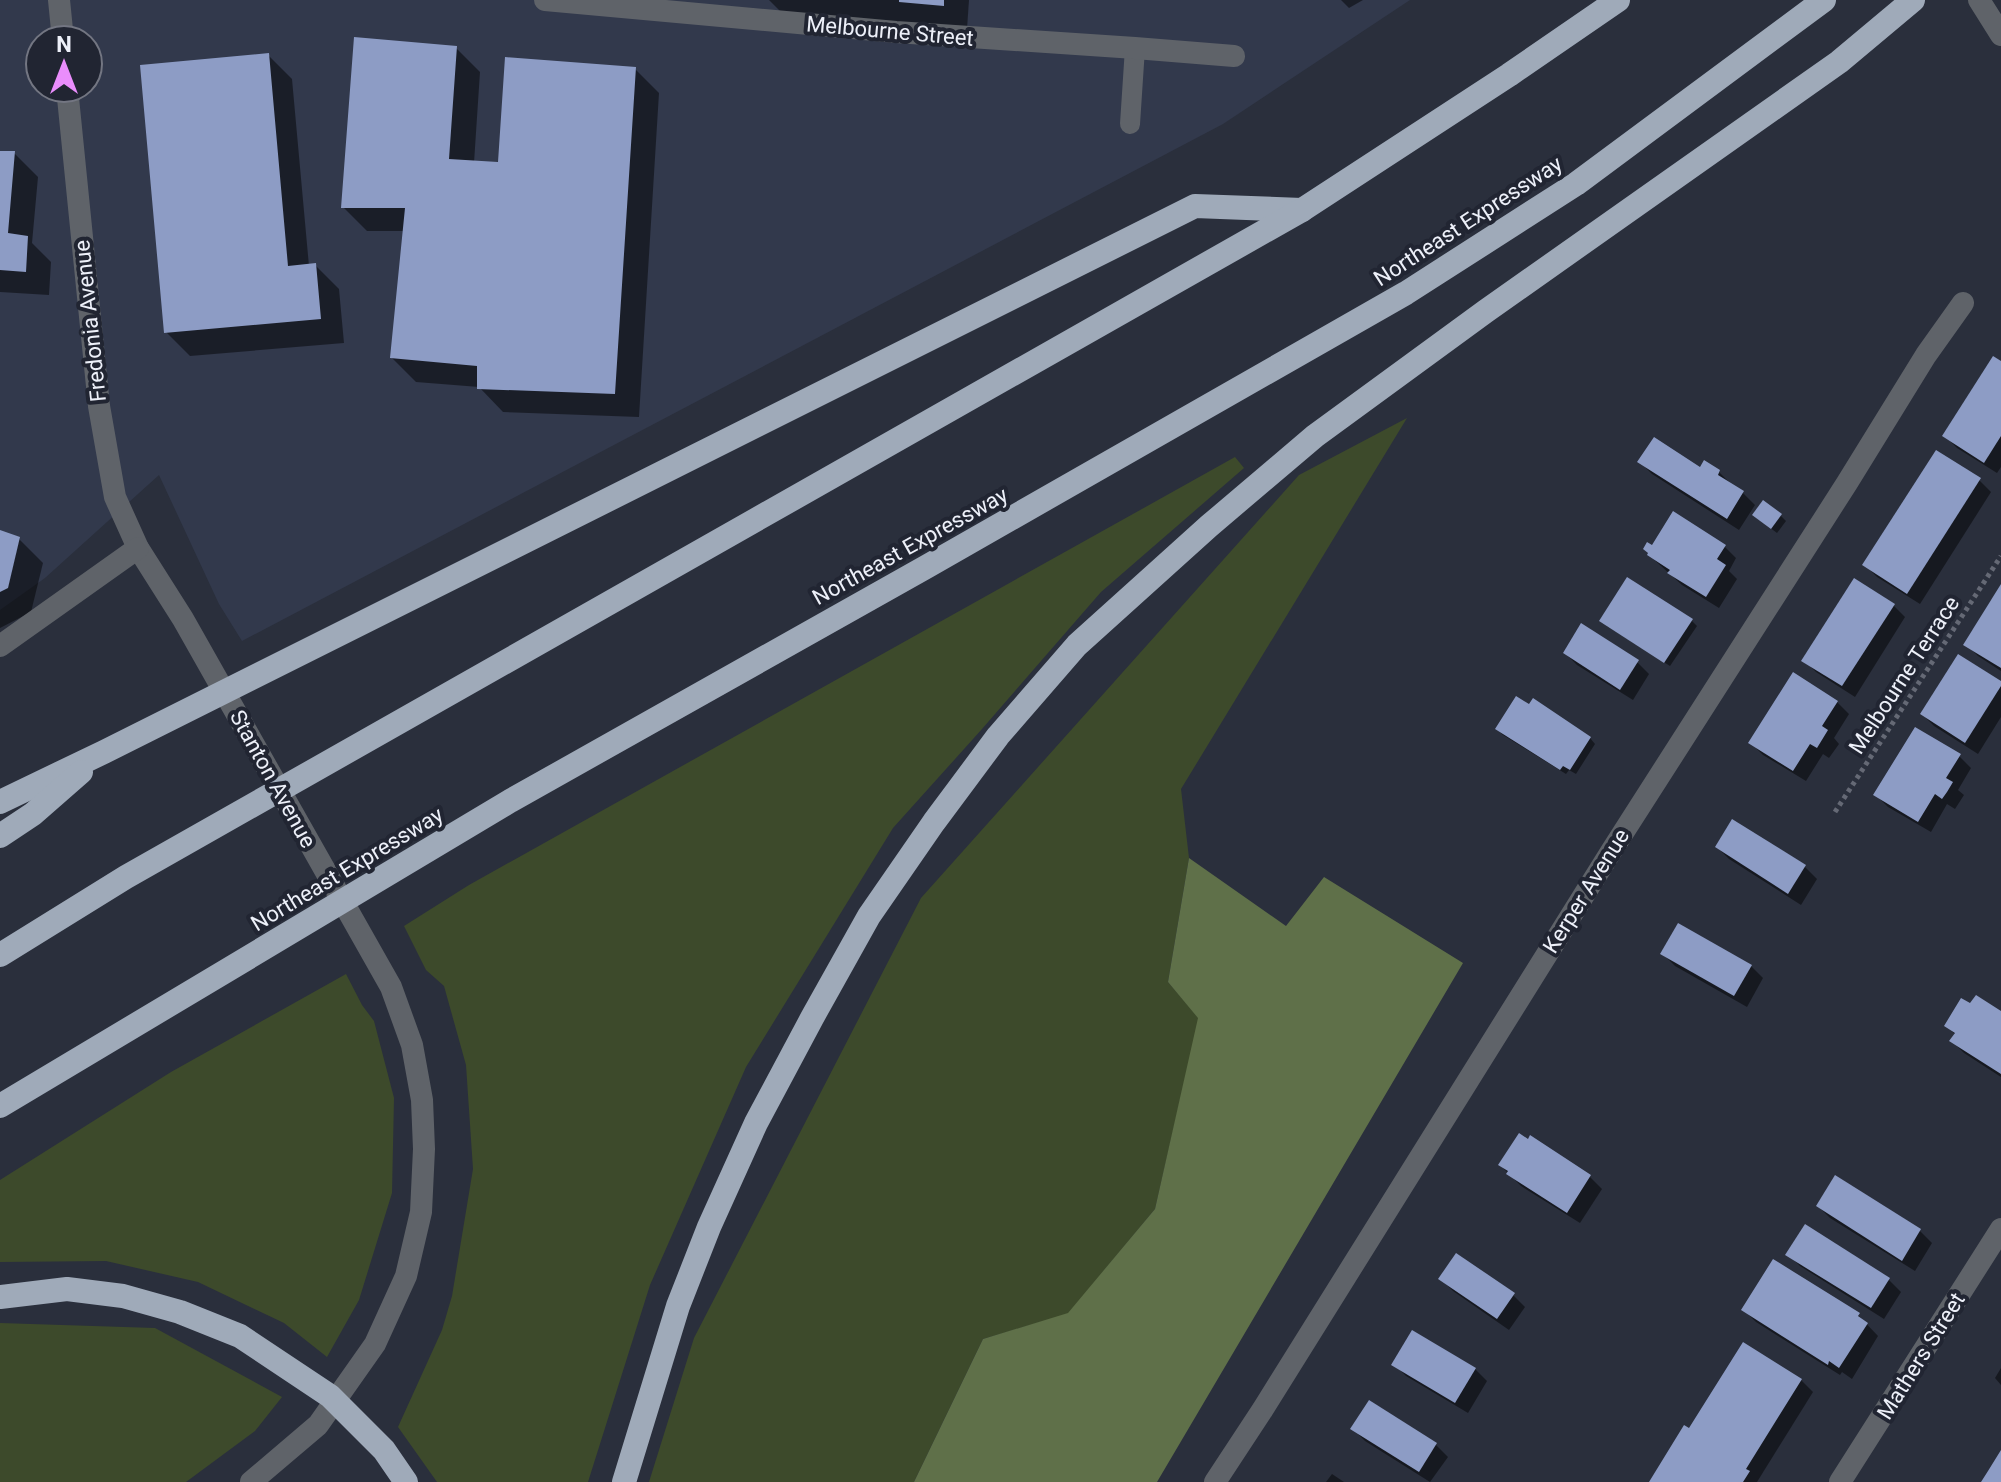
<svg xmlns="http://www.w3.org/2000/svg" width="2001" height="1482" font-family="Roboto,sans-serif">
<rect width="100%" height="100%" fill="#2a2f3c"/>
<path fill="#32394c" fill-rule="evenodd" d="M0 0H1410L1223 124 242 641 219 604 159 475 45 578 0 610ZM40 40H88V88H40Z"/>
<g fill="#3d4a2b">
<polygon points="1407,418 1181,789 1189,858 1168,982 1199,1018 1155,1209 1068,1314 983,1339 914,1482 649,1482 694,1338 921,898 1299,475"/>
<polygon points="1235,457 1244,468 1101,592 982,729 893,828 746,1067 650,1285 588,1482 437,1482 398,1427 442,1330 452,1296 473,1169 466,1065 444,986 426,970 404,926 469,885"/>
<polygon points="346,974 362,1005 374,1021 394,1098 392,1193 359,1300 327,1357 284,1323 198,1282 106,1261 0,1262 0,1180 171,1072"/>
<polygon points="0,1323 155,1328 282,1397 255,1431 186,1482 0,1482"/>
</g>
<polygon fill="#5f7049" points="1189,858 1286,926 1324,877 1463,963 1157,1482 914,1482 983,1339 1068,1313 1155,1209 1198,1018 1168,982"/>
<g fill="#0007">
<polygon points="769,0 969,0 967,29 783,14"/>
<polygon points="1341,0 1363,0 1349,8"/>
<polygon points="456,48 480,72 474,163 500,164 635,69 659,93 639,417 503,412 479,387 416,382 392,358 405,231 367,231 343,207"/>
<polygon points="268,55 292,79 309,266 315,265 339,289 344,343 190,356 166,332"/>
<polygon points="0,153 14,153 38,177 32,243 51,262 49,295 0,292"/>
<polygon points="2001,363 2001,467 1997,473 1957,448 1945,436"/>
<polygon points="1640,462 1719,472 1731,484 1730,485 1743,493 1755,505 1739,530 1652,474"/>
<polygon points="1979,480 1991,492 1920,604 1877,577 1865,565"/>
<polygon points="1780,515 1786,521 1777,533 1760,520"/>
<polygon points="0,532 19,539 43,563 31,612 0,628"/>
<polygon points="1724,546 1736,558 1729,571 1737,579 1719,608 1682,585 1649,555 1652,548"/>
<polygon points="2001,588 2001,671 1978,656 1966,644"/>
<polygon points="1893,605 1905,617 1855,697 1816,672 1804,660"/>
<polygon points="1691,620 1697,626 1670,666 1607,626"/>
<polygon points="1565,653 1637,662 1649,674 1633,700 1577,665"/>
<polygon points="2001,684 2001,717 1978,754 1934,726 1922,714"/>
<polygon points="1837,702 1849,714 1834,738 1839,744 1829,758 1823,754 1806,781 1763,755 1751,743"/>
<polygon points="1497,729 1590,738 1595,744 1576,774 1569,770 1566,774 1503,735"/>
<polygon points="1959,756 1971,768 1958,790 1964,795 1955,809 1947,804 1931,832 1888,807 1876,795"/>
<polygon points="1717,847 1805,867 1817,879 1801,905 1729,859"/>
<polygon points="1663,954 1751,966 1763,978 1747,1007 1675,966"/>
<polygon points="2001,1013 2001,1077 1964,1053 1952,1041 1956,1035 1946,1026"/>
<polygon points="1530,1138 1590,1177 1602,1189 1580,1223 1521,1186 1500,1165"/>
<polygon points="1836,1178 1920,1231 1932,1243 1915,1271 1830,1218 1818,1206"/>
<polygon points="1788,1254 1889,1280 1901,1292 1884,1319 1800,1266"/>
<polygon points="1441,1279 1513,1295 1525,1307 1509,1330 1453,1291"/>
<polygon points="1744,1310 1858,1315 1878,1336 1852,1379 1842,1372 1840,1375 1756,1322"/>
<polygon points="1394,1364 1475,1369 1487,1381 1468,1413 1406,1376"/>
<polygon points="2001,1368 2001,1385 1995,1378"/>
<polygon points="1801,1380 1813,1392 1757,1482 1651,1482 1690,1430"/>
<polygon points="1353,1429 1436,1445 1448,1457 1430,1482 1365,1441"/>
<polygon points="1332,1474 1344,1482 1326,1482"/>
</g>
<g fill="#8d9cc5">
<polygon points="899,0 944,0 944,6 899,2"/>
<polygon points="354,37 457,46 449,159 498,162 505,57 636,67 615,394 477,389 477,366 390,358 405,208 341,208"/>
<polygon points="269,53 288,266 316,263 321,319 164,333 140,65"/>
<polygon points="0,151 15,151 8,233 28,236 26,272 0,270"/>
<polygon points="1993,356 2001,361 2001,436 1984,463 1942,436"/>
<polygon points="1654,437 1700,467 1704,460 1720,470 1718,475 1744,491 1727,519 1637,462"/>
<polygon points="1936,450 1981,478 1907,594 1862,565"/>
<polygon points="1763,500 1782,514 1771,529 1752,515"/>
<polygon points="1673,511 1726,545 1717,559 1726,565 1706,597 1667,573 1670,570 1647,555 1648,553 1643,549 1647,542 1652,545"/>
<polygon points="0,530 20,537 8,588 0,592"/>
<polygon points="1627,577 1693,619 1664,663 1599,621"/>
<polygon points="1854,578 1895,604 1842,686 1801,661"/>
<polygon points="2001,584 2001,668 1963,645"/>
<polygon points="1581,623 1639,660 1620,690 1563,653"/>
<polygon points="1958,654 2001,681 2001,686 1965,743 1920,714"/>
<polygon points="1793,672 1838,701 1822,726 1828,730 1817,748 1810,744 1793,771 1748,743"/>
<polygon points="1516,696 1529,704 1533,698 1591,737 1570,770 1563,766 1560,770 1495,729"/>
<polygon points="1915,727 1961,754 1946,778 1953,782 1947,792 1942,799 1935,794 1918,822 1873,795"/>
<polygon points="1732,819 1806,865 1788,894 1715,847"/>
<polygon points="1678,923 1752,965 1734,996 1660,954"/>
<polygon points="1976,995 2001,1011 2001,1074 1949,1041 1955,1033 1944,1026 1961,998 1970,1003"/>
<polygon points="1519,1133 1528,1139 1530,1135 1591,1175 1567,1213 1506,1174 1508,1171 1498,1165"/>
<polygon points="1835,1175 1921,1229 1902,1261 1816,1206"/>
<polygon points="1805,1224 1890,1278 1871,1308 1785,1255"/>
<polygon points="1456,1253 1515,1293 1497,1319 1438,1279"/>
<polygon points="1773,1259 1860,1313 1858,1316 1868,1323 1839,1368 1829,1361 1828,1365 1741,1310"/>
<polygon points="1412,1330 1476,1368 1455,1403 1391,1365"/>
<polygon points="1743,1342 1802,1379 1746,1469 1750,1471 1743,1482 1649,1482 1684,1425 1689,1428"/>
<polygon points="1369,1400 1437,1443 1419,1472 1350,1429"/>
<polygon points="2001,1450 2001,1482 1981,1482 1988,1471"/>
</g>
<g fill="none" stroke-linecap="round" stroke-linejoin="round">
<polyline stroke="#656975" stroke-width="5" stroke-dasharray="4 4" stroke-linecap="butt" points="1835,812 2001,556"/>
<polyline stroke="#5f6369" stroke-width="20" points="1130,124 1135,48"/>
<g stroke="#5f6369" stroke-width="22">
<polyline points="59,0 63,40"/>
<polyline points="545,0 896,32 1135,48 1234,56"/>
<polyline points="1979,0 2001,35"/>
<polyline points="67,88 99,406 115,497 138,548 183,619 391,987 412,1045 422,1100 424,1149 421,1212 406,1276 375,1344 318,1425 251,1482"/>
<polyline points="0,646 138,548"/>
<polyline points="1215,1482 1263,1409 1612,850 1847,483 1926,355 1963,303"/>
<polyline points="1840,1482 2001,1229"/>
</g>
<g stroke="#9faab9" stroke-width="24">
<polyline points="0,802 104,752 1195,206 1302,210"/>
<polyline points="0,836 33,814 81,772"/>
<polyline points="0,955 126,877 1302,210 1509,75 1618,0"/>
<polyline points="0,1106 510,801 926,567 1406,293 1576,184 1824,0"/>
<polyline points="0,1297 67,1289 123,1296 180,1312 240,1336 330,1396 384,1450 406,1482"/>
<polyline points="624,1482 678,1306 709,1227 756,1123 812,1018 869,916 934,822 998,736 1077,645 1209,526 1315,436 1486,311 1839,62 1913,0"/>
</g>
</g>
<g text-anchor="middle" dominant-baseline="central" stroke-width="8" stroke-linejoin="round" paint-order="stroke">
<g font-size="22" fill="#edf0f9" stroke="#212532">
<text transform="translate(890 31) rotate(5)">Melbourne Street</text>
<text transform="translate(1468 221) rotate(-33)">Northeast Expressway</text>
<text transform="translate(90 321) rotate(-96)">Fredonia Avenue</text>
<text transform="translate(910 546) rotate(-29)">Northeast Expressway</text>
<text transform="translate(1904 675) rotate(-57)">Melbourne Terrace</text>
<text transform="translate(273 779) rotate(61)">Stanton Avenue</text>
<text transform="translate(347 869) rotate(-31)">Northeast Expressway</text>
<text transform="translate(1586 891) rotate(-58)">Kerper Avenue</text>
<text transform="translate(1921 1356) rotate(-58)">Mathers Street</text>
</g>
</g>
<g transform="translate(64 64)"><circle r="38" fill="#212532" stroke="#737682" stroke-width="2"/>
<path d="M0-6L14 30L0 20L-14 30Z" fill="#ea8dfc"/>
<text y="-12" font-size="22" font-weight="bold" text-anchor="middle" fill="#edf0f9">N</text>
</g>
</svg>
